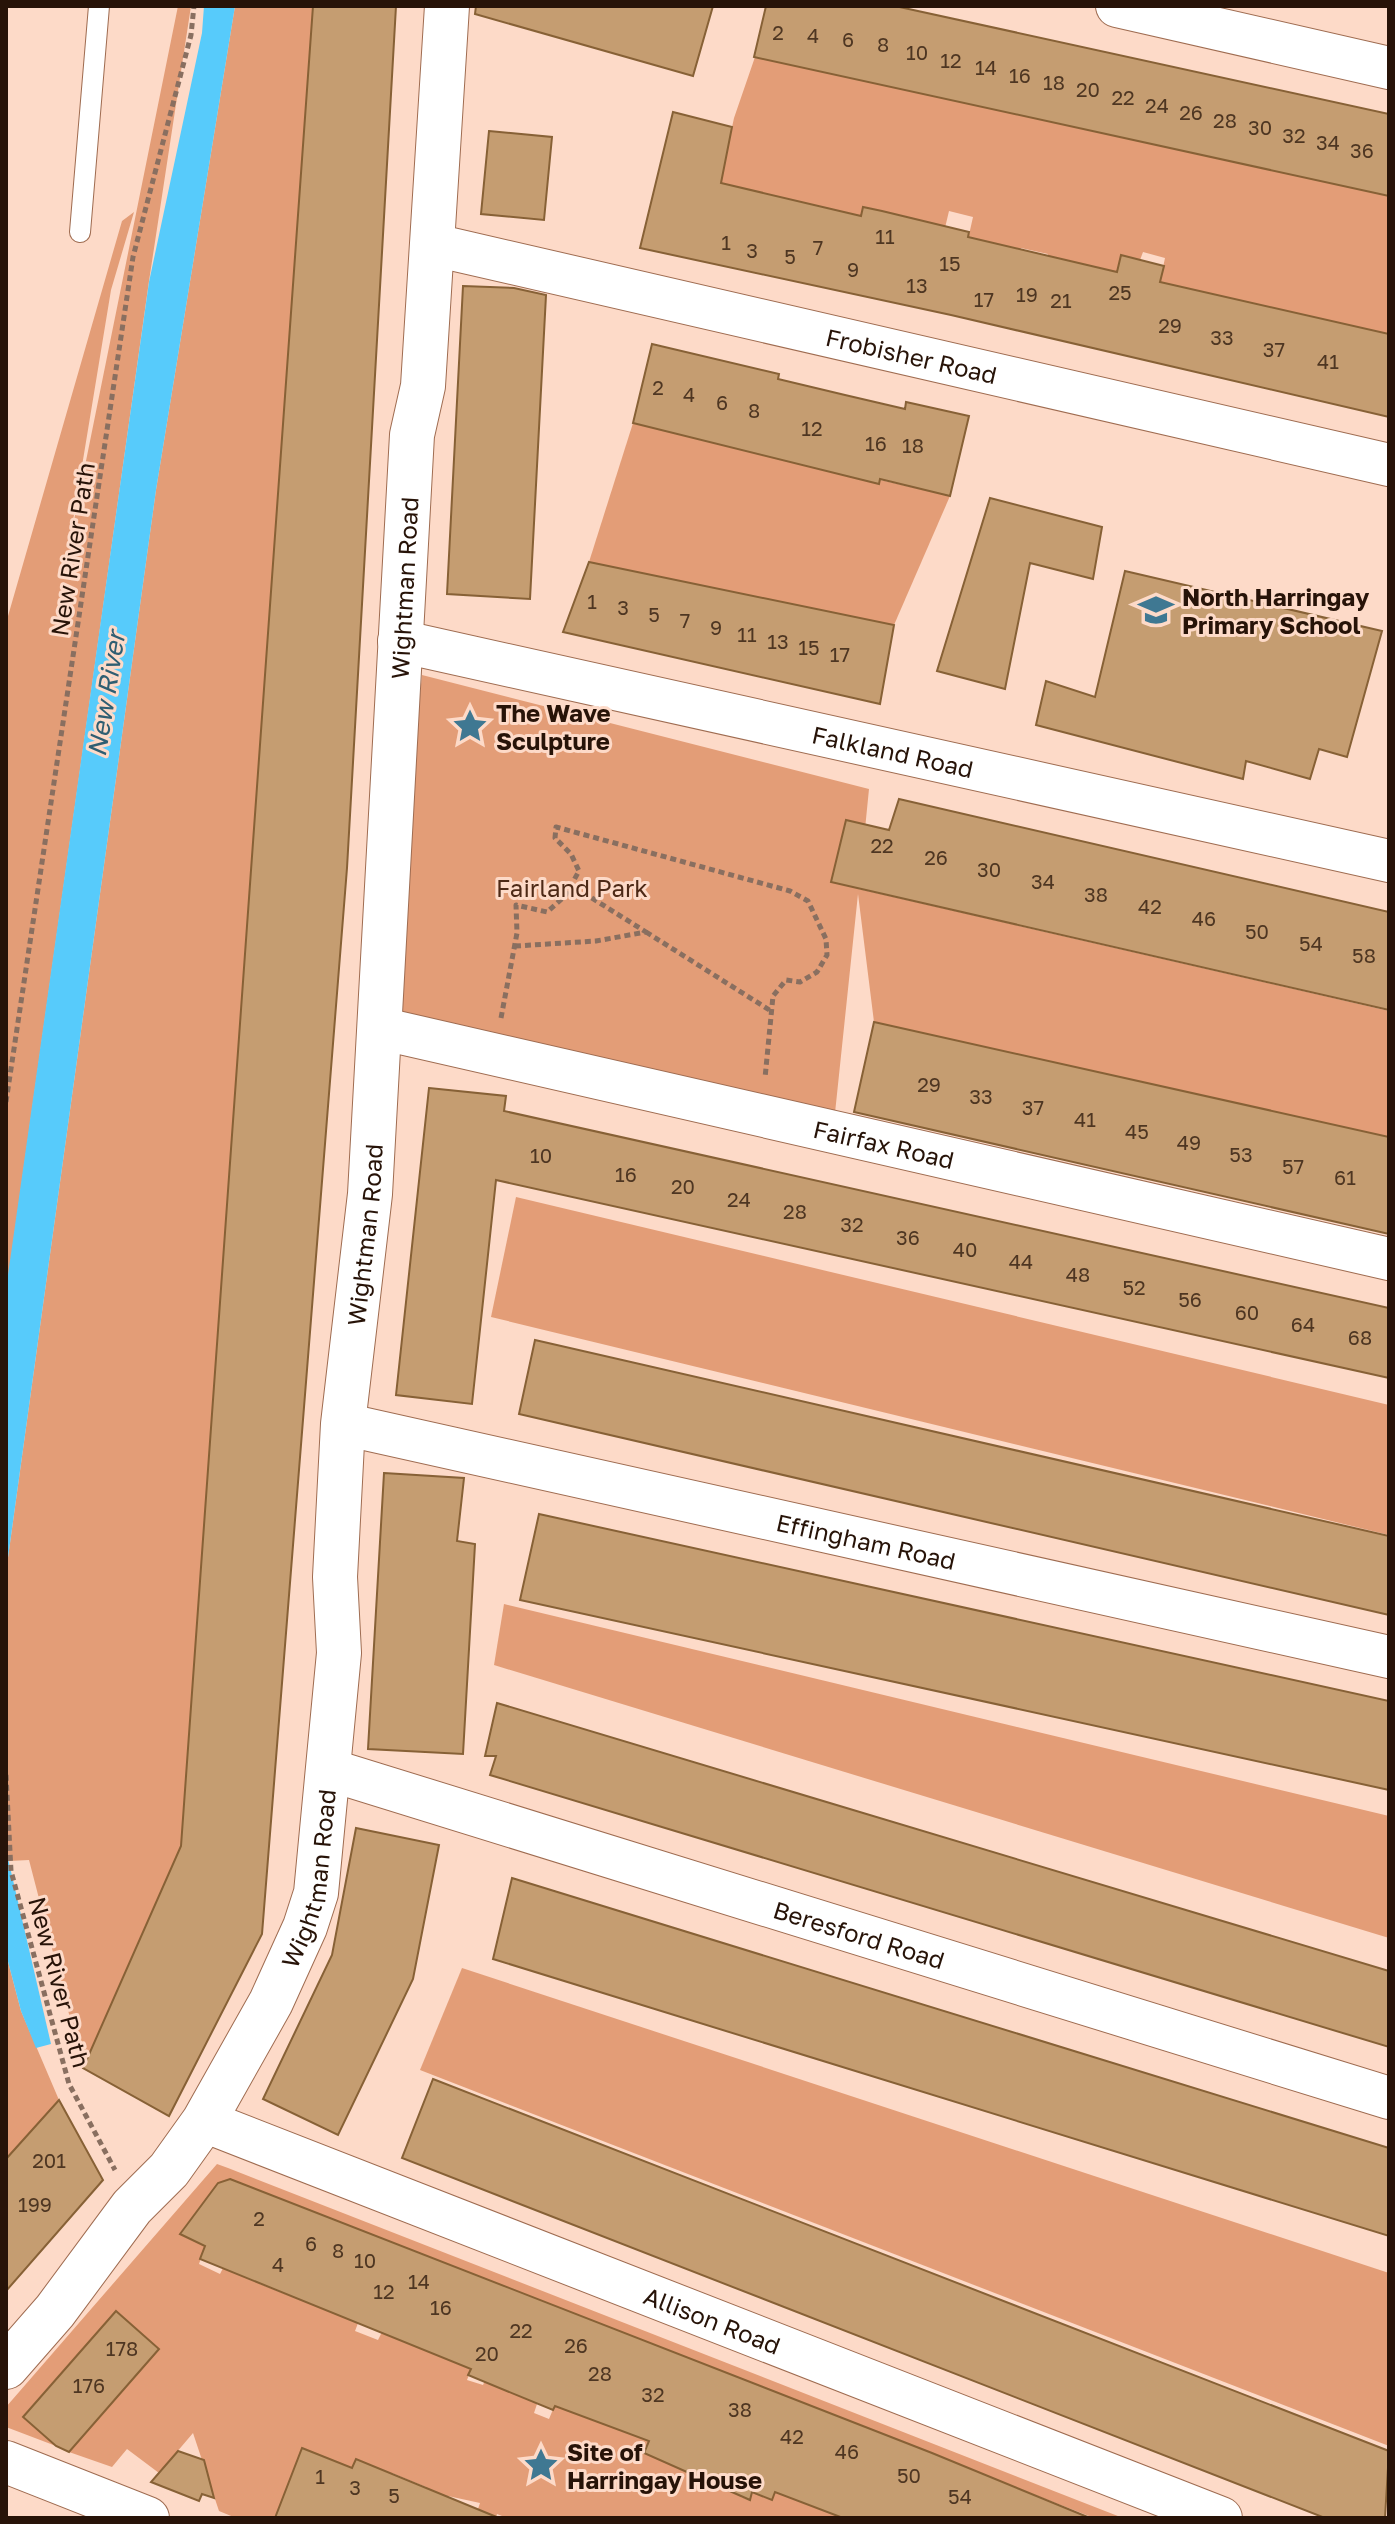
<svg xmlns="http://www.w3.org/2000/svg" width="1395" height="2524" font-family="'Golos Text',sans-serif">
<rect width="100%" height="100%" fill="#fddac8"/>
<g fill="#e39d77">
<polygon points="178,6 191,6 149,281 6,1294 6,623 122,221 134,212 111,290 69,545"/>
<polygon points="235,6 313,6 181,1846 83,2068 29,1860 9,1861 6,1846 6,1572 156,490"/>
<polygon points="755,57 1389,196 1389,334 1276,309 1194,334 1205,292 1170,284 1151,324 1165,258 1143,252 1140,260 1121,255 1117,272 1040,288 1048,254 1021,248 1015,271 995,278 1003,245 982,240 972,278 960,275 973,217 949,211 944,232 863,207 853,249 712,221 734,118"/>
<polygon points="633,423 950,496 894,625 589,562"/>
<polygon points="422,675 869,789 859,889 1389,1011 1389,1137 874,1022 858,894 835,1113 387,1022"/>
<polygon points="516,1197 1389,1405 1389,1535 491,1317"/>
<polygon points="504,1604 1389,1816 1389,1938 494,1665"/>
<polygon points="6,1954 21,2011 59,2100 6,2159"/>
<polygon points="462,1968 1389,2273 1389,2446 420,2070"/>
<polygon points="217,2164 228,2168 1123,2518 1094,2518 230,2179 218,2183 180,2233 205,2246 199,2264 220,2274 223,2268 276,2246 260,2284 290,2296 303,2265 370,2292 355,2331 378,2340 382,2332 450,2360 486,2330 467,2380 483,2385 487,2376 537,2404 534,2413 549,2419 571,2366 630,2434 649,2441 645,2453 742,2493 741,2497 749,2500 752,2492 786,2462 849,2518 507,2518 497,2514 496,2518 475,2518 480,2503 448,2496 439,2518 426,2487 392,2473 376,2513 352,2468 302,2448 277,2514 286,2518 236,2518 219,2511 193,2433 159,2473 127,2449 112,2467 69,2452 159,2349 116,2311 23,2416 56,2446 6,2427 6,2407"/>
</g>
<g fill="#57cbfb">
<polygon points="204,6 235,6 156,490 6,1572 6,1289 149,282 202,33"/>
<polygon points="6,1850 51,2044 36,2048 21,2011 6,1954"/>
</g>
<g fill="#c59d71" stroke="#876136" stroke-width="2">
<polygon points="313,6 396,6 347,868 262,1934 169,2116 83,2068 181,1846"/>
<polygon points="476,6 713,6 693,76 475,14"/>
<polygon points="766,6 895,6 1389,114 1389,196 754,57"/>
<polygon points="673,112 732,127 721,183 861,216 863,207 882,211 969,232 968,237 1117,272 1121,255 1164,266 1160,282 1389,334 1389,417 951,315 640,248"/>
<polygon points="489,131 552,137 544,220 481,214"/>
<polygon points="463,286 514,288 546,295 530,599 447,594"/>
<polygon points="652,344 779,374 778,379 845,395 905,409 906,402 969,416 950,496 880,479 879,484 633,423"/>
<polygon points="990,498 1102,527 1093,579 1030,563 1005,689 937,671"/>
<polygon points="589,562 894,625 880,704 563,632"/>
<polygon points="1125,571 1382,631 1347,757 1319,749 1310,779 1246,761 1243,779 1036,725 1046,681 1095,697"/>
<polygon points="899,799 1389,912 1389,1010 831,882 846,820 889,830"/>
<polygon points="874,1022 1389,1137 1389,1234 854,1112"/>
<polygon points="429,1088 506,1096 504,1111 1389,1308 1389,1378 496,1180 472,1404 396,1395"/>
<polygon points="535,1340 1389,1536 1389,1615 519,1414"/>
<polygon points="384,1473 464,1478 457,1541 475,1544 463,1754 368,1749"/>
<polygon points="539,1514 1389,1701 1389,1790 520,1600"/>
<polygon points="497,1703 1389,1971 1389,2047 490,1775 496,1756 485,1756"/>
<polygon points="356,1828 439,1845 413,1979 338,2135 263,2099 332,1955"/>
<polygon points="512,1878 1389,2148 1389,2236 493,1959"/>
<polygon points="433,2079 1389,2451 1385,2518 1325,2518 402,2158"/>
<polygon points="59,2100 103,2180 6,2291 6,2159"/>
<polygon points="230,2179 932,2453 1090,2518 843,2518 775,2492 772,2500 752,2492 750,2500 644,2453 649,2441 555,2406 553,2410 468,2375 471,2369 200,2259 205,2246 180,2234 218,2183"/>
<polygon points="116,2311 159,2349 69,2452 56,2446 23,2417"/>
<polygon points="302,2448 352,2468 356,2459 499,2518 275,2518"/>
<polygon points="178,2451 204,2460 214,2498 202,2494 199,2501 151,2482"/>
</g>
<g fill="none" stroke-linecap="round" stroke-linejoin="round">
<g stroke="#9f6c51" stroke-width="22">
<polyline id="lane" points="80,232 99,6"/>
</g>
<g stroke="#9f6c51" stroke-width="44">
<g id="street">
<polyline points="1117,6 1389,68"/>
<path id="s1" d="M434 245 1389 465"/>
<path id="s2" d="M399 641 1389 861"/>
<path id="s3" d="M379 1028 1389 1259"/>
<path id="s4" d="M343 1424 1389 1657"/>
<path id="s5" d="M330 1770 1389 2098"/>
<path id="s6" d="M204 2121 1221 2518"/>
<polyline points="6,2462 148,2518"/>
</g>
</g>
<g stroke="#9f6c51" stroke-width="46">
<g id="secondary">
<path id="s7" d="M6 2367 55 2311 132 2207 169 2170 204 2121 271 2002 305 1927 316 1893 339 1653 335 1577 343 1424 370 1194 412 435 423 386 447 6"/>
</g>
</g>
<g stroke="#896f60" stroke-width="5" stroke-dasharray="6 4" stroke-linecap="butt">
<polyline points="646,932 771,1011"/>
<polyline points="515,946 596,941 646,932 571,885"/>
<polyline points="501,1018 517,933 516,905 547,912 565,896 579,871 571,854 555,838 556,827 790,891 808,901 826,939 827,955 817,972 800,982 786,980 773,996 765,1078"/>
<polyline points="6,1102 133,257 191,35 194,6"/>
<polyline points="6,1775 11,1871 69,2084 115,2170"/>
</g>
<use href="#lane" stroke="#fff" stroke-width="20"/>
<use href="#street" stroke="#fff" stroke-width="42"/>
<use href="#secondary" stroke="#fff" stroke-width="44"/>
</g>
<defs>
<g id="school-bare" transform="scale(2.76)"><path d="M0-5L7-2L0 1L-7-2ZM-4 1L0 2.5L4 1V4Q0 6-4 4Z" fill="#3f7892" stroke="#fddac8" stroke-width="2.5" paint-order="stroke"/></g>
<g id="sight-bare" transform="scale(2.76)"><path d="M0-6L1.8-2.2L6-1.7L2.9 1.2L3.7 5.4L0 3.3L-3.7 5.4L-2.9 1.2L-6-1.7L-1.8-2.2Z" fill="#3f7892" stroke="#fddac8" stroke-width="2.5" paint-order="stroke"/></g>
</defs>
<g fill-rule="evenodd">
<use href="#school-bare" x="1156" y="610"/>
<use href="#sight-bare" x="470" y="726"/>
<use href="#sight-bare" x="541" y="2465"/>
</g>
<g text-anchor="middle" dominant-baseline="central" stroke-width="6" stroke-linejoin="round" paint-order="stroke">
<g font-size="20" fill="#4e3622">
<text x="778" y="32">2</text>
<text x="813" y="35">4</text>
<text x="848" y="39">6</text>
<text x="883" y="44">8</text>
<text x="917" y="52">10</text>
<text x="951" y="60">12</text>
<text x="986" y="67">14</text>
<text x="1020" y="75">16</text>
<text x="1054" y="82">18</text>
<text x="1088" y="89">20</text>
<text x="1123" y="97">22</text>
<text x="1157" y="105">24</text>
<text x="1191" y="112">26</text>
<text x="1225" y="120">28</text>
<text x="1260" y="127">30</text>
<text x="1294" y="135">32</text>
<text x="1328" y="142">34</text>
<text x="1362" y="150">36</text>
<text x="885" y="236">11</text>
<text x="726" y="242">1</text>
<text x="818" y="247">7</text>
<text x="752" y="250">3</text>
<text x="790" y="256">5</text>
<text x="950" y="263">15</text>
<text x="853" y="269">9</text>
<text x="917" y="285">13</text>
<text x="1120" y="292">25</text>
<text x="1027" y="294">19</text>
<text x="984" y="299">17</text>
<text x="1061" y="300">21</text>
<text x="1170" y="325">29</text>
<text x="1222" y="337">33</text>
<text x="1274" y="349">37</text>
<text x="1328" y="361">41</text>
<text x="658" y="387">2</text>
<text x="689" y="394">4</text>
<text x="722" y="402">6</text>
<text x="754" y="410">8</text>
<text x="812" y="428">12</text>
<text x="876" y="443">16</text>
<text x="913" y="445">18</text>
<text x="592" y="601">1</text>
<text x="623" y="607">3</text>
<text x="654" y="614">5</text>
<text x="685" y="620">7</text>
<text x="716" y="627">9</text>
<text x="747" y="634">11</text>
<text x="778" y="641">13</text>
<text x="809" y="647">15</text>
<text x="840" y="654">17</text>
<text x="882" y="845">22</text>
<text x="936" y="857">26</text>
<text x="989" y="869">30</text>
<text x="1043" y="881">34</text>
<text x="1096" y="894">38</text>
<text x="1150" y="906">42</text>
<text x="1204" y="918">46</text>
<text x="1257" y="931">50</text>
<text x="1311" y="943">54</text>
<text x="1364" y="955">58</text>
<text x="929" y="1084">29</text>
<text x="981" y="1096">33</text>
<text x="1033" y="1107">37</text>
<text x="1085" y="1119">41</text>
<text x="1137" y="1131">45</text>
<text x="1189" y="1142">49</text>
<text x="1241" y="1154">53</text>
<text x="541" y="1155">10</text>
<text x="1293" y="1166">57</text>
<text x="626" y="1174">16</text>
<text x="1345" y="1177">61</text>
<text x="683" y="1186">20</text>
<text x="739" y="1199">24</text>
<text x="795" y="1211">28</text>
<text x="852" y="1224">32</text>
<text x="908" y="1237">36</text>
<text x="965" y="1249">40</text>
<text x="1021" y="1261">44</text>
<text x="1078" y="1274">48</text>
<text x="1134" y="1287">52</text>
<text x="1190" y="1299">56</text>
<text x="1247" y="1312">60</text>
<text x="1303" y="1324">64</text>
<text x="1360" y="1337">68</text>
<text x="49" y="2160">201</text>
<text x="35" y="2204">199</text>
<text x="259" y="2218">2</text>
<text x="311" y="2243">6</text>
<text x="338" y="2250">8</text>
<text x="365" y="2260">10</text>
<text x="278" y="2264">4</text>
<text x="419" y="2281">14</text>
<text x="384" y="2291">12</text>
<text x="441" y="2307">16</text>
<text x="521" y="2330">22</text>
<text x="576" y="2345">26</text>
<text x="122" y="2348">178</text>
<text x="487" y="2353">20</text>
<text x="600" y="2373">28</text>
<text x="89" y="2385">176</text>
<text x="653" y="2394">32</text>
<text x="740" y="2409">38</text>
<text x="792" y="2436">42</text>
<text x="847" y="2451">46</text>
<text x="909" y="2475">50</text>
<text x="320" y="2476">1</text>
<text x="355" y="2487">3</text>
<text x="394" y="2495">5</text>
<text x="960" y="2496">54</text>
</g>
<g font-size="24" fill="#271308" stroke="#fddac8">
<text stroke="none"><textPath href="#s1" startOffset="490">Frobisher Road</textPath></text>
<text transform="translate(72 549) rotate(-81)">New River Path</text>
<text stroke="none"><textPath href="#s7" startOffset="1880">Wightman Road</textPath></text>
<text stroke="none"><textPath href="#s2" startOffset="506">Falkland Road</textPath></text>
<text stroke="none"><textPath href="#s3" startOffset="518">Fairfax Road</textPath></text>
<text stroke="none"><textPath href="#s7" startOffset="1232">Wightman Road</textPath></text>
<text stroke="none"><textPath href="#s4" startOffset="536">Effingham Road</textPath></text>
<text stroke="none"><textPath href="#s7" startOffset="584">Wightman Road</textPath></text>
<text stroke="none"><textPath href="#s5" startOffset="554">Beresford Road</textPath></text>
<text transform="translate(60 1982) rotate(75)">New River Path</text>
<text stroke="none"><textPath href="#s6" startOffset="546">Allison Road</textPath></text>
</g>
<g font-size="24" font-weight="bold" fill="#271308" stroke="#fddac8" text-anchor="start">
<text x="1182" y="596">North Harringay<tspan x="1182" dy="28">Primary School</tspan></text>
<text x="496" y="712">The Wave<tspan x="496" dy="28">Sculpture</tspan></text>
<text x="567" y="2451">Site of<tspan x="567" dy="28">Harringay House</tspan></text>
</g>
<g font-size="24" fill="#4d2916" stroke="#fddac8">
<text x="572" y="887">Fairland Park</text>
</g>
<g font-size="26" font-style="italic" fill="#2f5e72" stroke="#fddac8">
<text transform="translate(106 694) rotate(-81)">New River</text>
</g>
</g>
<rect width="1395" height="2524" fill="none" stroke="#271308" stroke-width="16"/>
</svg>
